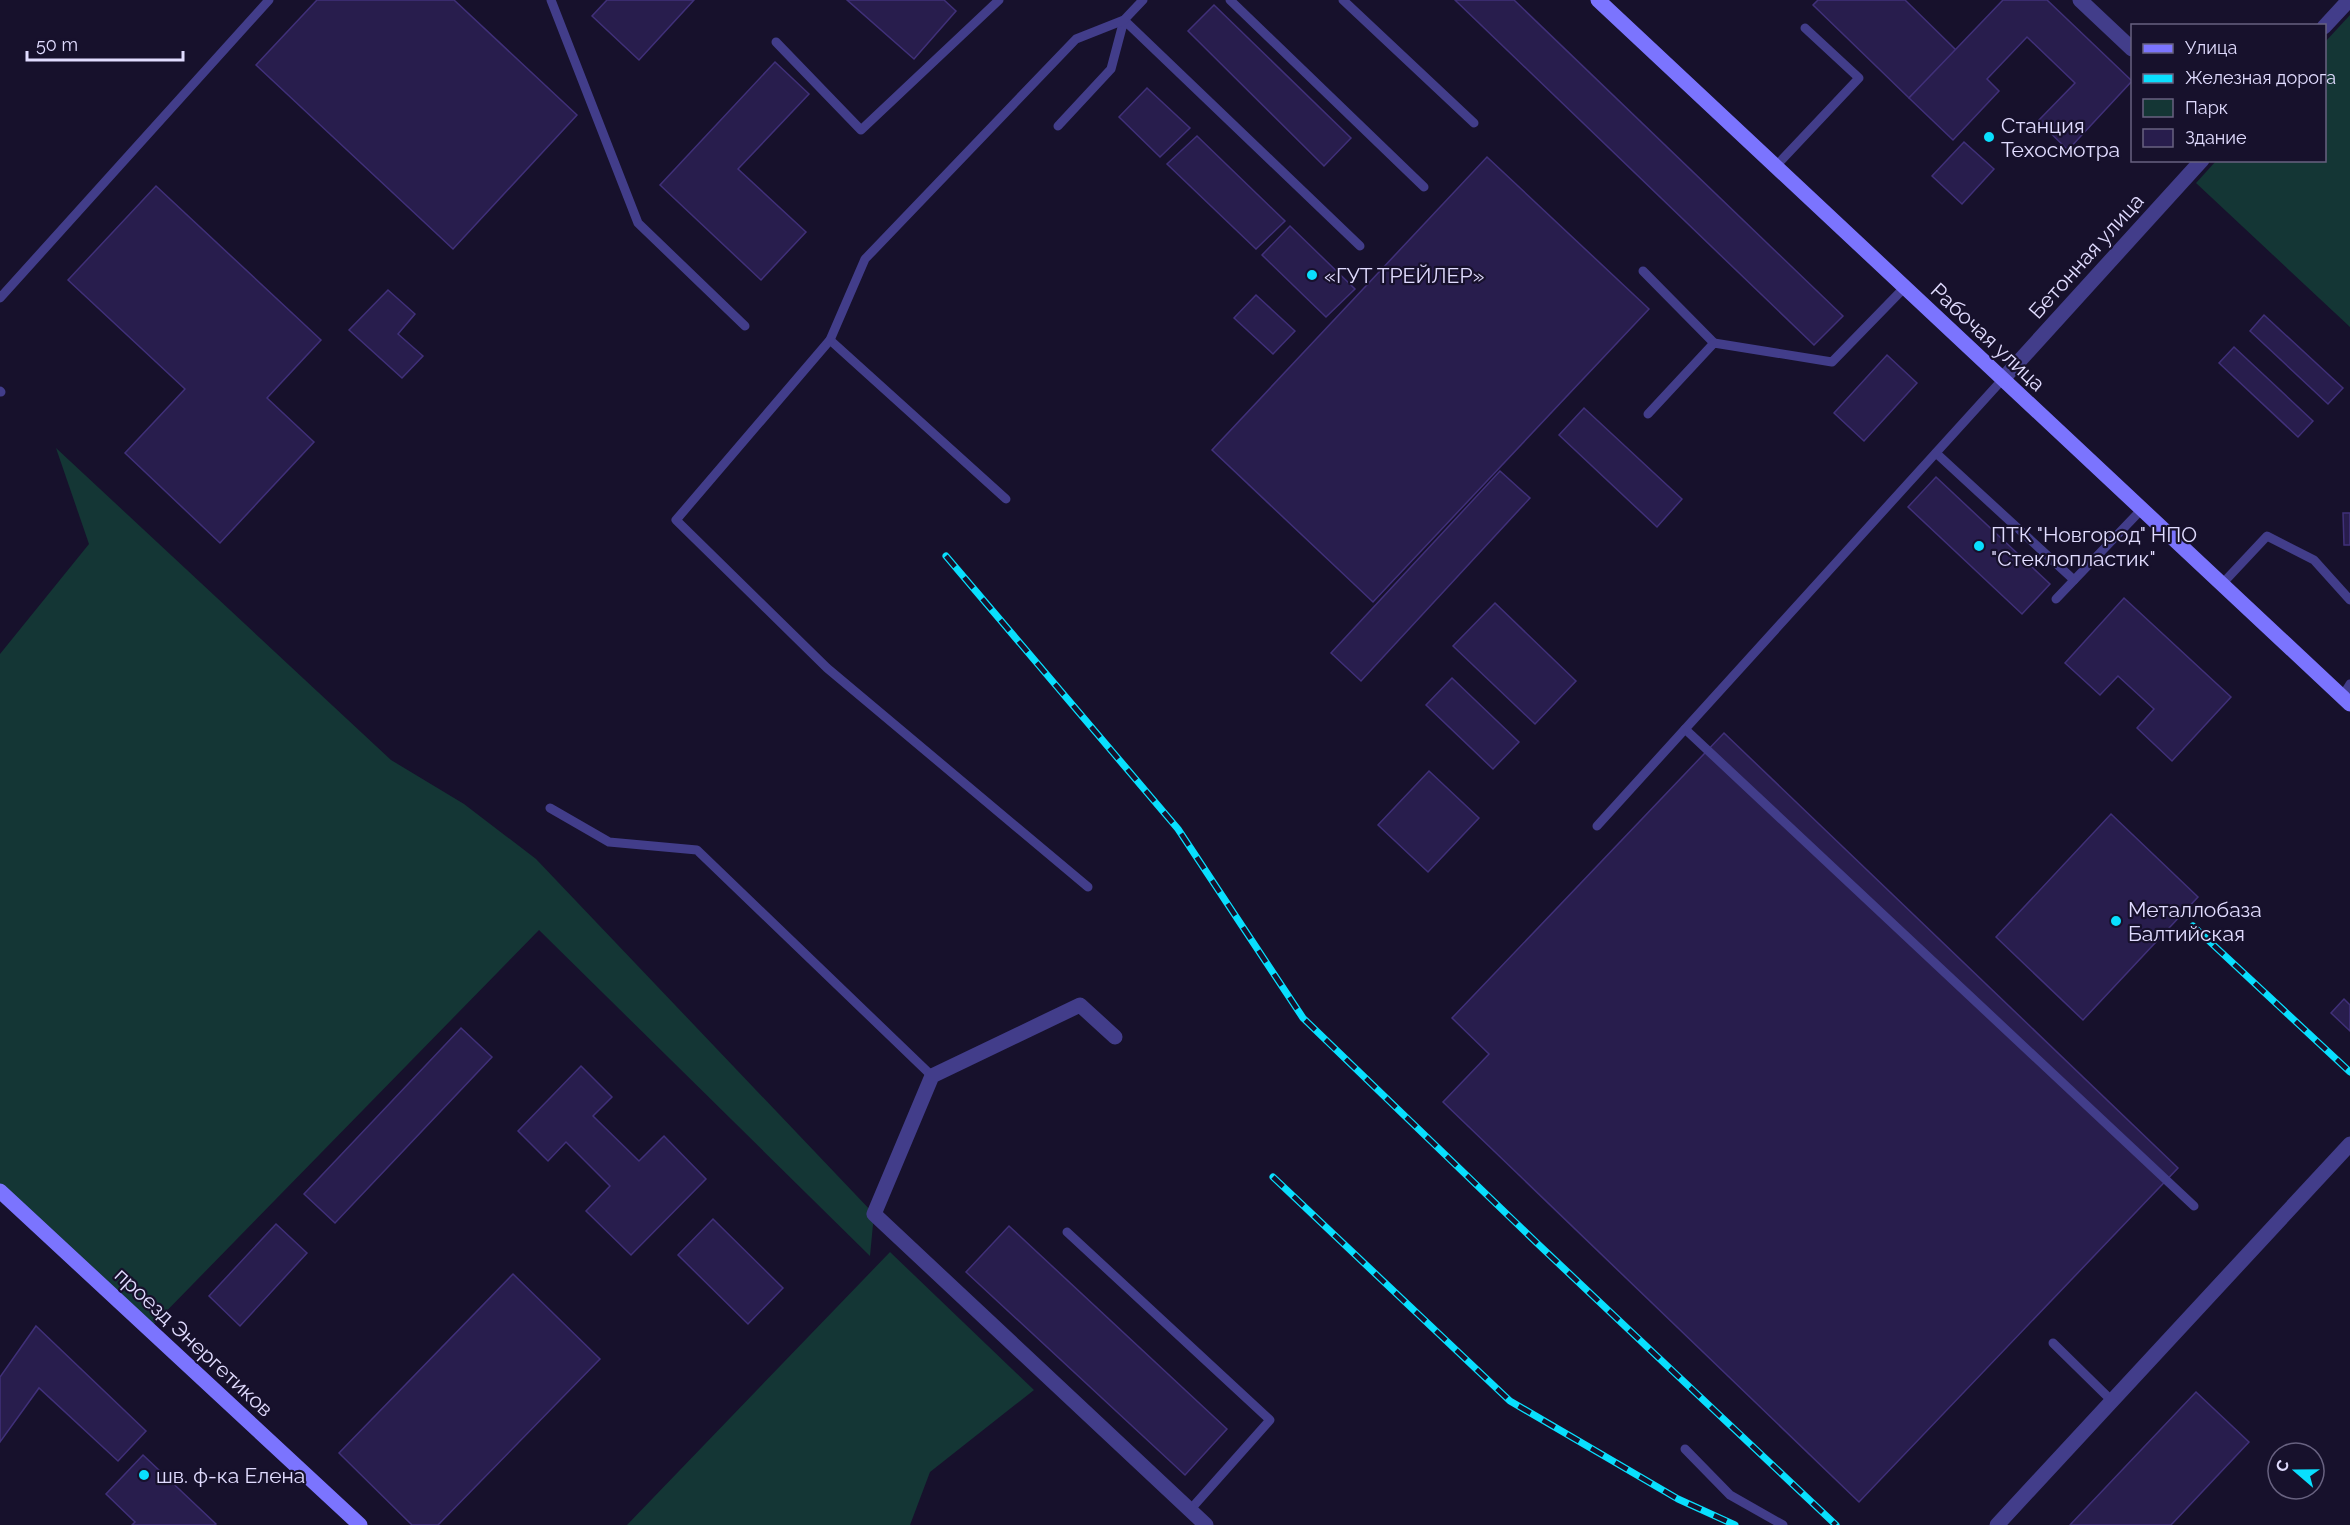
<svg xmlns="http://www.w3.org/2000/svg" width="2350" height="1525" font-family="Raleway,sans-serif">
<rect width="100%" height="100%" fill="#17112c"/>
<g fill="#143635">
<polygon points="2350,15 2350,327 2196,183 2216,161 2324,160 2325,42"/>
<polygon points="56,448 391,760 464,804 536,859 874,1214 870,1256 539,930 149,1329 0,1191 0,654 89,544"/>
<polygon points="890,1252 1034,1390 930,1472 910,1525 627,1525"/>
</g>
<g fill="#281d4d" stroke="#403079" stroke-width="1.5">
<polygon points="317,0 454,0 577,115 453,249 256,65"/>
<polygon points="607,0 694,0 639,60 592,16"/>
<polygon points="847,0 944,0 956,11 914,59"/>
<polygon points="1455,0 1514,0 1843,316 1814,345"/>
<polygon points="1818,0 1905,0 1956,50 1909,98 1813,5"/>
<polygon points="2003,0 2047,0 2132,81 2068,150 2038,121 2075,83 2027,37 1987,79 1999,91 1953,140 1909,98"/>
<polygon points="1214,5 1351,138 1324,166 1188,31"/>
<polygon points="775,62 809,94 738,169 806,232 761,280 660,185"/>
<polygon points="1147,88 1190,128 1160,157 1119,117"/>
<polygon points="1197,136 1285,221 1256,249 1167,164"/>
<polygon points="1964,142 1994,169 1962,204 1932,176"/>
<polygon points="1487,157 1649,309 1373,602 1212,450"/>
<polygon points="156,186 321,340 267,398 314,442 220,543 125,453 185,389 68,280"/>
<polygon points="1290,226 1355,289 1326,317 1262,255"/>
<polygon points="388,290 415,314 398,334 423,356 402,378 349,330"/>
<polygon points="1256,295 1295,331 1273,354 1234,318"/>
<polygon points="2264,315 2343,388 2328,404 2250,331"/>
<polygon points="2234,347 2313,421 2298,437 2219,363"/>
<polygon points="1887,355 1917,383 1864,441 1834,413"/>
<polygon points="1584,408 1682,499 1657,527 1559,435"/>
<polygon points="1500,471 1530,498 1361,681 1331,653"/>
<polygon points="1936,477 2050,584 2022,614 1908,507"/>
<polygon points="2343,513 2350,513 2350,545 2344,545"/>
<polygon points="2124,598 2231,697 2172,761 2137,728 2154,709 2118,676 2100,695 2065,663"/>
<polygon points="1495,603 1576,681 1535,724 1453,646"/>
<polygon points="1452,678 1519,742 1493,769 1426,705"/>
<polygon points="1724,733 2178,1168 1859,1502 1443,1102 1489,1054 1452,1018"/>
<polygon points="1429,771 1479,818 1428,872 1378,825"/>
<polygon points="2111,814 2198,897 2083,1020 1996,937"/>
<polygon points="2344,999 2350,1005 2350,1031 2331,1013"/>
<polygon points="461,1028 492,1057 335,1223 304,1194"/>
<polygon points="581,1066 612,1097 593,1116 639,1161 664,1136 706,1179 631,1255 586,1211 610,1186 566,1142 548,1161 518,1131"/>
<polygon points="713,1219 783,1288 748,1324 678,1255"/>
<polygon points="276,1224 307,1253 240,1326 209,1296"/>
<polygon points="1009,1226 1227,1429 1185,1475 966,1272"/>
<polygon points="513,1274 600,1359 438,1525 412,1525 339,1453"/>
<polygon points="36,1326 146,1431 118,1461 39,1388 0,1442 0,1377"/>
<polygon points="2196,1392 2249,1442 2171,1525 2070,1525"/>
<polygon points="143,1455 216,1524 214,1525 132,1525 135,1522 106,1494"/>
</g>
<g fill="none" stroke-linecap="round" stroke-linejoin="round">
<g stroke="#423d8a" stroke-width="9">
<polyline points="551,0 638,223 745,326"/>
<polyline points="1230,0 1424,187"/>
<polyline points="1343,0 1474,123"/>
<polyline points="776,42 861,130 999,0"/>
<polyline points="1058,126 1111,69 1124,20 1360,246"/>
<polyline points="1776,166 1859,78 1805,28"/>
<polyline points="1643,271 1714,343"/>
<polyline points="0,298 269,0"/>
<polyline points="830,340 1006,499"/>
<polyline points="0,391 1,392"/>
<polyline points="1648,414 1714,343 1832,362 1905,287"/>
<polyline points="1936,453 2074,580"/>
<polyline points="2222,584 2267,536 2314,560 2350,600"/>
<polyline points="2056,599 2142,509"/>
<polyline points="2342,697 2350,684"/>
<polyline points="1685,729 2194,1206"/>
<polyline points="550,808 609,842 697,850 932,1076"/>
<polyline points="1597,826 2002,380"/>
<polyline points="1088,887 827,668 676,520 830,340 865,259 1076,39 1124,20 1143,0"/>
<polyline points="1067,1232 1270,1420 1190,1510"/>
<polyline points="2053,1343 2112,1401"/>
<polyline points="1685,1449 1730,1495 1783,1525"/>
</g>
<g stroke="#423d8a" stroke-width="15">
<polyline points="2080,0 2132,49"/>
<polyline points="2324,27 2349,0"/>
<polyline points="2002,380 2202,160"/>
<polyline points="1115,1037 1080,1005 932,1076 874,1214 1206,1525"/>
<polyline points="1997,1525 2350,1144"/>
</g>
<g stroke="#7b74fe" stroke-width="15">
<polyline points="1598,0 2350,704"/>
<polyline points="0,1191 360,1525"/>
</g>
<g stroke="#09dffe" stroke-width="7">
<g id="rail">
<polyline points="946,556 1178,829 1303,1018 1539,1245 1836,1525"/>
<polyline points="2193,926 2350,1072"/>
<polyline points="1273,1177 1510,1401 1678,1499 1735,1525"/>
</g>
</g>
<use href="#rail" stroke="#17112c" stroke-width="4.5" stroke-dasharray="14" stroke-linecap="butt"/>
</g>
<g fill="#09dffe" stroke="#17112c" stroke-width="2">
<circle cx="1989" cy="137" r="6"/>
<circle cx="1312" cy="275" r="6"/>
<circle cx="1979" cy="546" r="6"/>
<circle cx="2116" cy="921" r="6"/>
<circle cx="144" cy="1475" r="6"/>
</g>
<g text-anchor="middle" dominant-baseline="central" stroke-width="4.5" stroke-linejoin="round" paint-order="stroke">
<g font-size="21" fill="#e1dcff" stroke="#17112c" text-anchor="start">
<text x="2001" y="125">Станция<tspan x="2001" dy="24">Техосмотра</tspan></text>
<text x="1324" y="275">«ГУТ ТРЕЙЛЕР»</text>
<text x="1991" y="534">ПТК "Новгород" НПО<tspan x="1991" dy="24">"Стеклопластик"</tspan></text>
<text x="2128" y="909">Металлобаза<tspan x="2128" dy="24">Балтийская</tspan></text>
<text x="156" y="1475">шв. ф-ка Елена</text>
</g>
<g font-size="21" fill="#e1dcff" stroke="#17112c">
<text transform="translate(2086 256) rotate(-48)">Бетонная улица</text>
<text transform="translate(1988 337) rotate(43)">Рабочая улица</text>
<text transform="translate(194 1342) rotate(43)">проезд Энергетиков</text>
</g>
</g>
<rect x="2131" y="24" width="195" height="138" fill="#17112c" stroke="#686280" stroke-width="1.5"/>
<rect x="2143" y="44" width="30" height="9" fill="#7b74fe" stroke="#686280" stroke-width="1.5"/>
<text x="2185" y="54" font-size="18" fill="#e1dcff">Улица</text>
<rect x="2143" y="74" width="30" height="9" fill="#09dffe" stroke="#686280" stroke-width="1.5"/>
<text x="2185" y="84" font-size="18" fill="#e1dcff">Железная дорога</text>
<rect x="2143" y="99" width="30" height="18" fill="#143635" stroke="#686280" stroke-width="1.5"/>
<text x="2185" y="114" font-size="18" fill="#e1dcff">Парк</text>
<rect x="2143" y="129" width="30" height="18" fill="#281d4d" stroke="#686280" stroke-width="1.5"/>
<text x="2185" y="144" font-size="18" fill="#e1dcff">Здание</text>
<g transform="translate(2296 1471) rotate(290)"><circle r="28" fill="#17112c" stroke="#686280" stroke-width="1.5"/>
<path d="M0-4.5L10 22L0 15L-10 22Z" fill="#09dffe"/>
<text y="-9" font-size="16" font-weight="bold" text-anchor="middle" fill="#e1dcff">С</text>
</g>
<path d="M27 51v9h156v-9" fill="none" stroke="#e1dcff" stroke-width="3"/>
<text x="36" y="51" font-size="18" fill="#e1dcff" stroke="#17112c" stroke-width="4.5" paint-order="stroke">50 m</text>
</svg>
